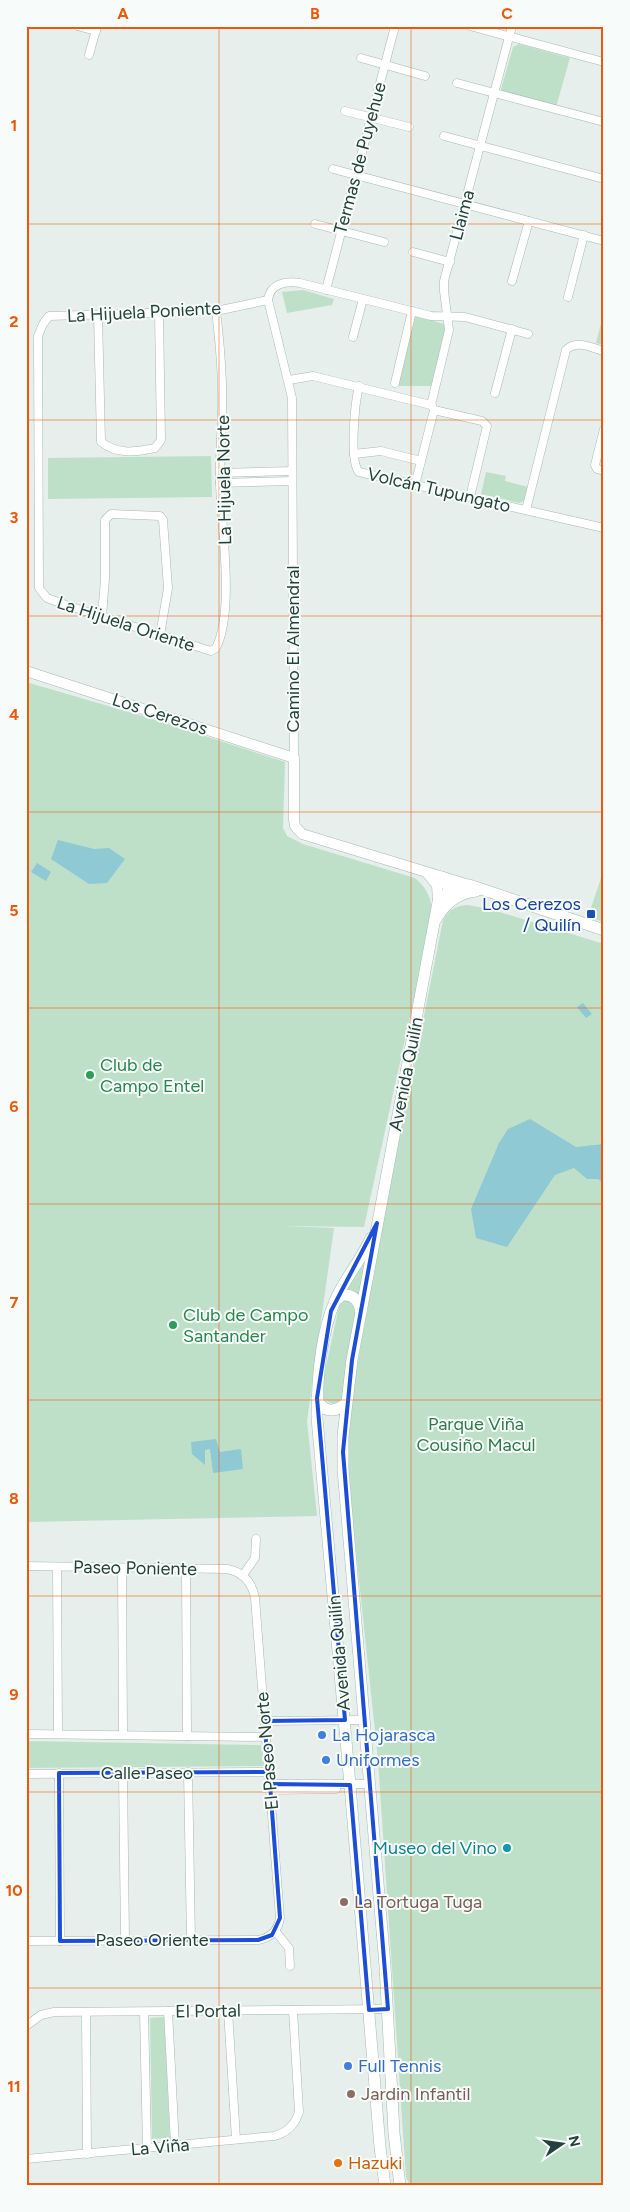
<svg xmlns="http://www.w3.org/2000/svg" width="630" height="2212" font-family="Figtree,sans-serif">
<rect width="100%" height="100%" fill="#e6efeb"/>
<g fill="#bfe0c8">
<polygon points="519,44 570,58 556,107 502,93 501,89 513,47"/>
<polygon points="303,290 334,299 332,305 287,313 282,292"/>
<polygon points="414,315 447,325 431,386 398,386"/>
<polygon points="602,320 604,320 604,345 596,343"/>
<polygon points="211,456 212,497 48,499 48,458"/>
<polygon points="486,472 506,476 505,481 528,487 524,501 519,503 481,494"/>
<path d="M26 682 146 717 285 762 283 828 287 836 303 844 415 878C428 889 432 900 432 916L364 1227 282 1226 334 1228 307 1421 317 1516 26 1522Z"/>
<polygon points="604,869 604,922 588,917"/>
<path d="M467 905 490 909 604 944V2186H411L406 2178 378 1760 353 1523 347 1452 354 1383 384 1217 443 920C449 910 455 906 467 905Z"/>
<polygon points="365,1262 359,1296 346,1291"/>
<polygon points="349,1299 358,1310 344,1398 340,1403 332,1404 324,1399 324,1376 338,1311 340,1303"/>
<polygon points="26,1741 261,1745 263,1766 26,1768"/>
<polygon points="164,2017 170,2138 152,2139 150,2018"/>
</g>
<g fill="#8ec9d4">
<polygon points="58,840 94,849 109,848 125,859 107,883 89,884 51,859"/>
<polygon points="37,863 51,872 46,881 31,872"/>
<polygon points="583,1003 592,1014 586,1018 577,1007"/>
<polygon points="530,1119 576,1147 604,1144 604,1183 598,1179 587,1179 574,1168 555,1175 507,1247 476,1238 471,1209 499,1143 508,1129"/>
<polygon points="216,1439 220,1452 241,1449 243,1469 213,1473 210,1449 205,1450 205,1465 192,1454 191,1442"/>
</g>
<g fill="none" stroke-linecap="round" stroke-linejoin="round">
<g stroke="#a8b8b2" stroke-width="9">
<g id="minor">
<polyline points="77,26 96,31"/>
<polyline points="470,26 604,62"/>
<polyline points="89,55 97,26"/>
<polyline points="361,58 425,76"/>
<polyline points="457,83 604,122"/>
<polyline points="345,111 409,127"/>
<polyline points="444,136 604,179"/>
<polyline points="333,169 604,241"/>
<polyline points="315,224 384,242"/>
<polyline points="413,252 450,262"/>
<polyline points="512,281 529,221"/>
<polyline points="326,290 395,26"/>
<polyline points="568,297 584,235"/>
<path d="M216 311C220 344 223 377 222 410 222 434 219 458 220 482 221 526 235 610 216 648L211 651 66 605 47 598 39 588 38 336 43 324 49 316 216 311 268 300"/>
<path d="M98 315 101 442C118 455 136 452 155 448L161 440 159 313"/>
<polyline points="353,337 363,299"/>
<polyline points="289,380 313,376 431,405"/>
<polyline points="395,383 412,311"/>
<path d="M359 386C355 402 349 461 359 472L604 528"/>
<polyline points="495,393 512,329"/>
<polyline points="431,405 449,330 444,291 444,281 512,26"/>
<polyline points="434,410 482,421 487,426 470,497"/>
<polyline points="604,429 595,465 597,469 604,471"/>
<polyline points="354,454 381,451 421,461"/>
<polyline points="220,473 292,471"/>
<polyline points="220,483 292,481"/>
<polyline points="415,485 434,410 432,406"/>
<path d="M526 510 566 350C576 339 592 348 604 351"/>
<polyline points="102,616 105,579 105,520 111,514 160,516 163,520 168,588 160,635"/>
<path d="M294 758 292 398 268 300C270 283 286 281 300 283L431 316 465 317 528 334"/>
<path d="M26 1566 227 1569C243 1572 252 1582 255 1598L280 1918C278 1931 270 1938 258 1940L26 1941"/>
<polyline points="57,1567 58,1734"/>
<polyline points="122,1568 123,1735"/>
<polyline points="186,1569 187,1736"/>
<polyline points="243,1575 255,1558 256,1539"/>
<polyline points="264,1721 364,1720"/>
<polyline points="26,1734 265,1737"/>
<polyline points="188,1772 191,1940"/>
<polyline points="59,1773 60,1941"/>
<polyline points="123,1773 125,1940"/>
<polyline points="26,1774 269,1772"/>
<polyline points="270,1784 369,1784"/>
<polyline points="270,1790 336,1789"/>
<polyline points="275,1931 289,1948 290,1966"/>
<polyline points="168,2011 175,2145"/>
<polyline points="228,2011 236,2139"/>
<polyline points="86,2012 87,2154"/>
<polyline points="144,2012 147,2148"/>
<polyline points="26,2026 41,2015 54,2012 388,2009"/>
<path d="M26 2159 274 2136C287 2133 295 2125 299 2112L293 2010"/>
</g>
</g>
<g stroke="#a8b8b2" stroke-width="11">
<g id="tertiary">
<polyline points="26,671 294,758 294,820 295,826 302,834 469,885"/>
<polyline points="427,873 437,885 438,902"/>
</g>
</g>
<g stroke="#a4bbb3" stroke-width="12">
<g id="secondary">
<polyline points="442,877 448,887 450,899"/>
<path d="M436 919C445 903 458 893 476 891"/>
<path d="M371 1238C361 1261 344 1279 335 1301 320 1336 317 1380 317 1418L350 1785 380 2147 385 2186"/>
<path d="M335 1301 342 1295C354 1294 359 1301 361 1312"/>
<path d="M317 1398C322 1413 336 1413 346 1403"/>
<polyline points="400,2186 394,2133 385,1966 343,1469 343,1436 352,1360 438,902 449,891 469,885 604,930"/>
</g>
</g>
<use href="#minor" stroke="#fff" stroke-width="8"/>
<use href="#tertiary" stroke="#fff" stroke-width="10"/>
<use href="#secondary" stroke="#fff" stroke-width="11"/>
</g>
<path fill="none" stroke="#1d4ed8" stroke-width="4" stroke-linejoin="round" d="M377 1223 352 1360 343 1452 388 2009 369 2010 350 1785 270 1784 280 1918 272 1935 258 1940 60 1941 59 1773 269 1772 264 1721 345 1720 317 1398 331 1311Z"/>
<path fill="none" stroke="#e8590c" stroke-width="1" stroke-opacity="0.55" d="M219 26V2186M411 26V2186M26 224H604M26 420H604M26 616H604M26 812H604M26 1008H604M26 1204H604M26 1400H604M26 1596H604M26 1792H604M26 1988H604"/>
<rect fill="#1a4fb4" stroke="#f7fbf9" stroke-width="2" x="586" y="909" width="10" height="10" rx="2.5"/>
<g fill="#2e9e5b" stroke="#f7fbf9" stroke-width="2">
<circle cx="90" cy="1075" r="5"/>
<circle cx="173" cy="1325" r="5"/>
</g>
<g fill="#3f7fe0" stroke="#f7fbf9" stroke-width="2">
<circle cx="322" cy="1735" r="5"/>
<circle cx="326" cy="1760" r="5"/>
<circle cx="348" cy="2066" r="5"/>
</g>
<circle fill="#0f9aa8" stroke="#f7fbf9" stroke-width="2" cx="507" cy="1848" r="5"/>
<g fill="#8d6e63" stroke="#f7fbf9" stroke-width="2">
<circle cx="344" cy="1902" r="5"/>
<circle cx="351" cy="2094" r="5"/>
</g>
<circle fill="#e8710a" stroke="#f7fbf9" stroke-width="2" cx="338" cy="2163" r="5"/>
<g text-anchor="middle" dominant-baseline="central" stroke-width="4" stroke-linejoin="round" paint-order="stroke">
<g font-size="18" fill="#24423a" stroke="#f7fbf9">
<text transform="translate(360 158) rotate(-75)">Termas de Puyehue</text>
<text transform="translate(462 215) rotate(-75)">Llaima</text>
<text transform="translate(144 312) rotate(-3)">La Hijuela Poniente</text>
<text transform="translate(224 480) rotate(-91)">La Hijuela Norte</text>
<text transform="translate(439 490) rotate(13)">Volcán Tupungato</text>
<text transform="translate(126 624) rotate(18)">La Hijuela Oriente</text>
<text transform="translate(293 649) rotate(-90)">Camino El Almendral</text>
<text transform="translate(160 714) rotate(18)">Los Cerezos</text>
<text transform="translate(406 1074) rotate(-79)">Avenida Quilín</text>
<text transform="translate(135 1568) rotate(1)">Paseo Poniente</text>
<text transform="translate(339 1653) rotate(-95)">Avenida Quilín</text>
<text transform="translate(267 1751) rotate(-95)">El Paseo Norte</text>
<text x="147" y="1773">Calle Paseo</text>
<text x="152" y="1940">Paseo Oriente</text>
<text transform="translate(208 2011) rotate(-1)">El Portal</text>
<text transform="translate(160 2147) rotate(-5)">La Viña</text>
</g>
<g font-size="18" fill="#164399" stroke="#f7fbf9" text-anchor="end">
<text x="581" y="904">Los Cerezos<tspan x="581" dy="21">/ Quilín</tspan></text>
</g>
<g font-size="18" fill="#27864d" stroke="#f7fbf9" text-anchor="start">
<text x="100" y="1065">Club de<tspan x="100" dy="21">Campo Entel</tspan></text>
<text x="183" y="1315">Club de Campo<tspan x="183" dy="21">Santander</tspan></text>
</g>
<g font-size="18" fill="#2d7a4b" stroke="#f7fbf9">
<text x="476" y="1424">Parque Viña<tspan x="476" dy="21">Cousiño Macul</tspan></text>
</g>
<g font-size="18" fill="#366cbe" stroke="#f7fbf9" text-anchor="start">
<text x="332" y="1735">La Hojarasca</text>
<text x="336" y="1760">Uniformes</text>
<text x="358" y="2066">Full Tennis</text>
</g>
<g font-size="18" fill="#0d838f" stroke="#f7fbf9" text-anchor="end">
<text x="497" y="1848">Museo del Vino</text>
</g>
<g font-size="18" fill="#785e54" stroke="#f7fbf9" text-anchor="start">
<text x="354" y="1902">La Tortuga Tuga</text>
<text x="361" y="2094">Jardin Infantil</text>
</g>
<g font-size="18" fill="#c56008" stroke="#f7fbf9" text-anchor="start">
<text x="348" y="2163">Hazuki</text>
</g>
</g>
<rect width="630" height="2212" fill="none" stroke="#f7fbf9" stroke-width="55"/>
<g transform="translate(562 2144) rotate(77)" stroke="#f7fbf9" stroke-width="4" paint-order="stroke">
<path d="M0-4L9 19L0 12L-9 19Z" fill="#24423a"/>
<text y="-8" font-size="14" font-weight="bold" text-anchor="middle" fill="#24423a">N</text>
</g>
<rect x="28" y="28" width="574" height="2156" fill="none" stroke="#e8590c" stroke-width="2"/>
<g font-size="16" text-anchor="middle" font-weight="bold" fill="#e8590c">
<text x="123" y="19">A</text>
<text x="315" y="19">B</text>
<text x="507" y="19">C</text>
<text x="14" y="131">1</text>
<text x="14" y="327">2</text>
<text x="14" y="523">3</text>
<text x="14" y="720">4</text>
<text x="14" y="916">5</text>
<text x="14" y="1112">6</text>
<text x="14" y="1308">7</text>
<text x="14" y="1504">8</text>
<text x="14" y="1700">9</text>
<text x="14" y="1896">10</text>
<text x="14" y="2092">11</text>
</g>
</svg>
